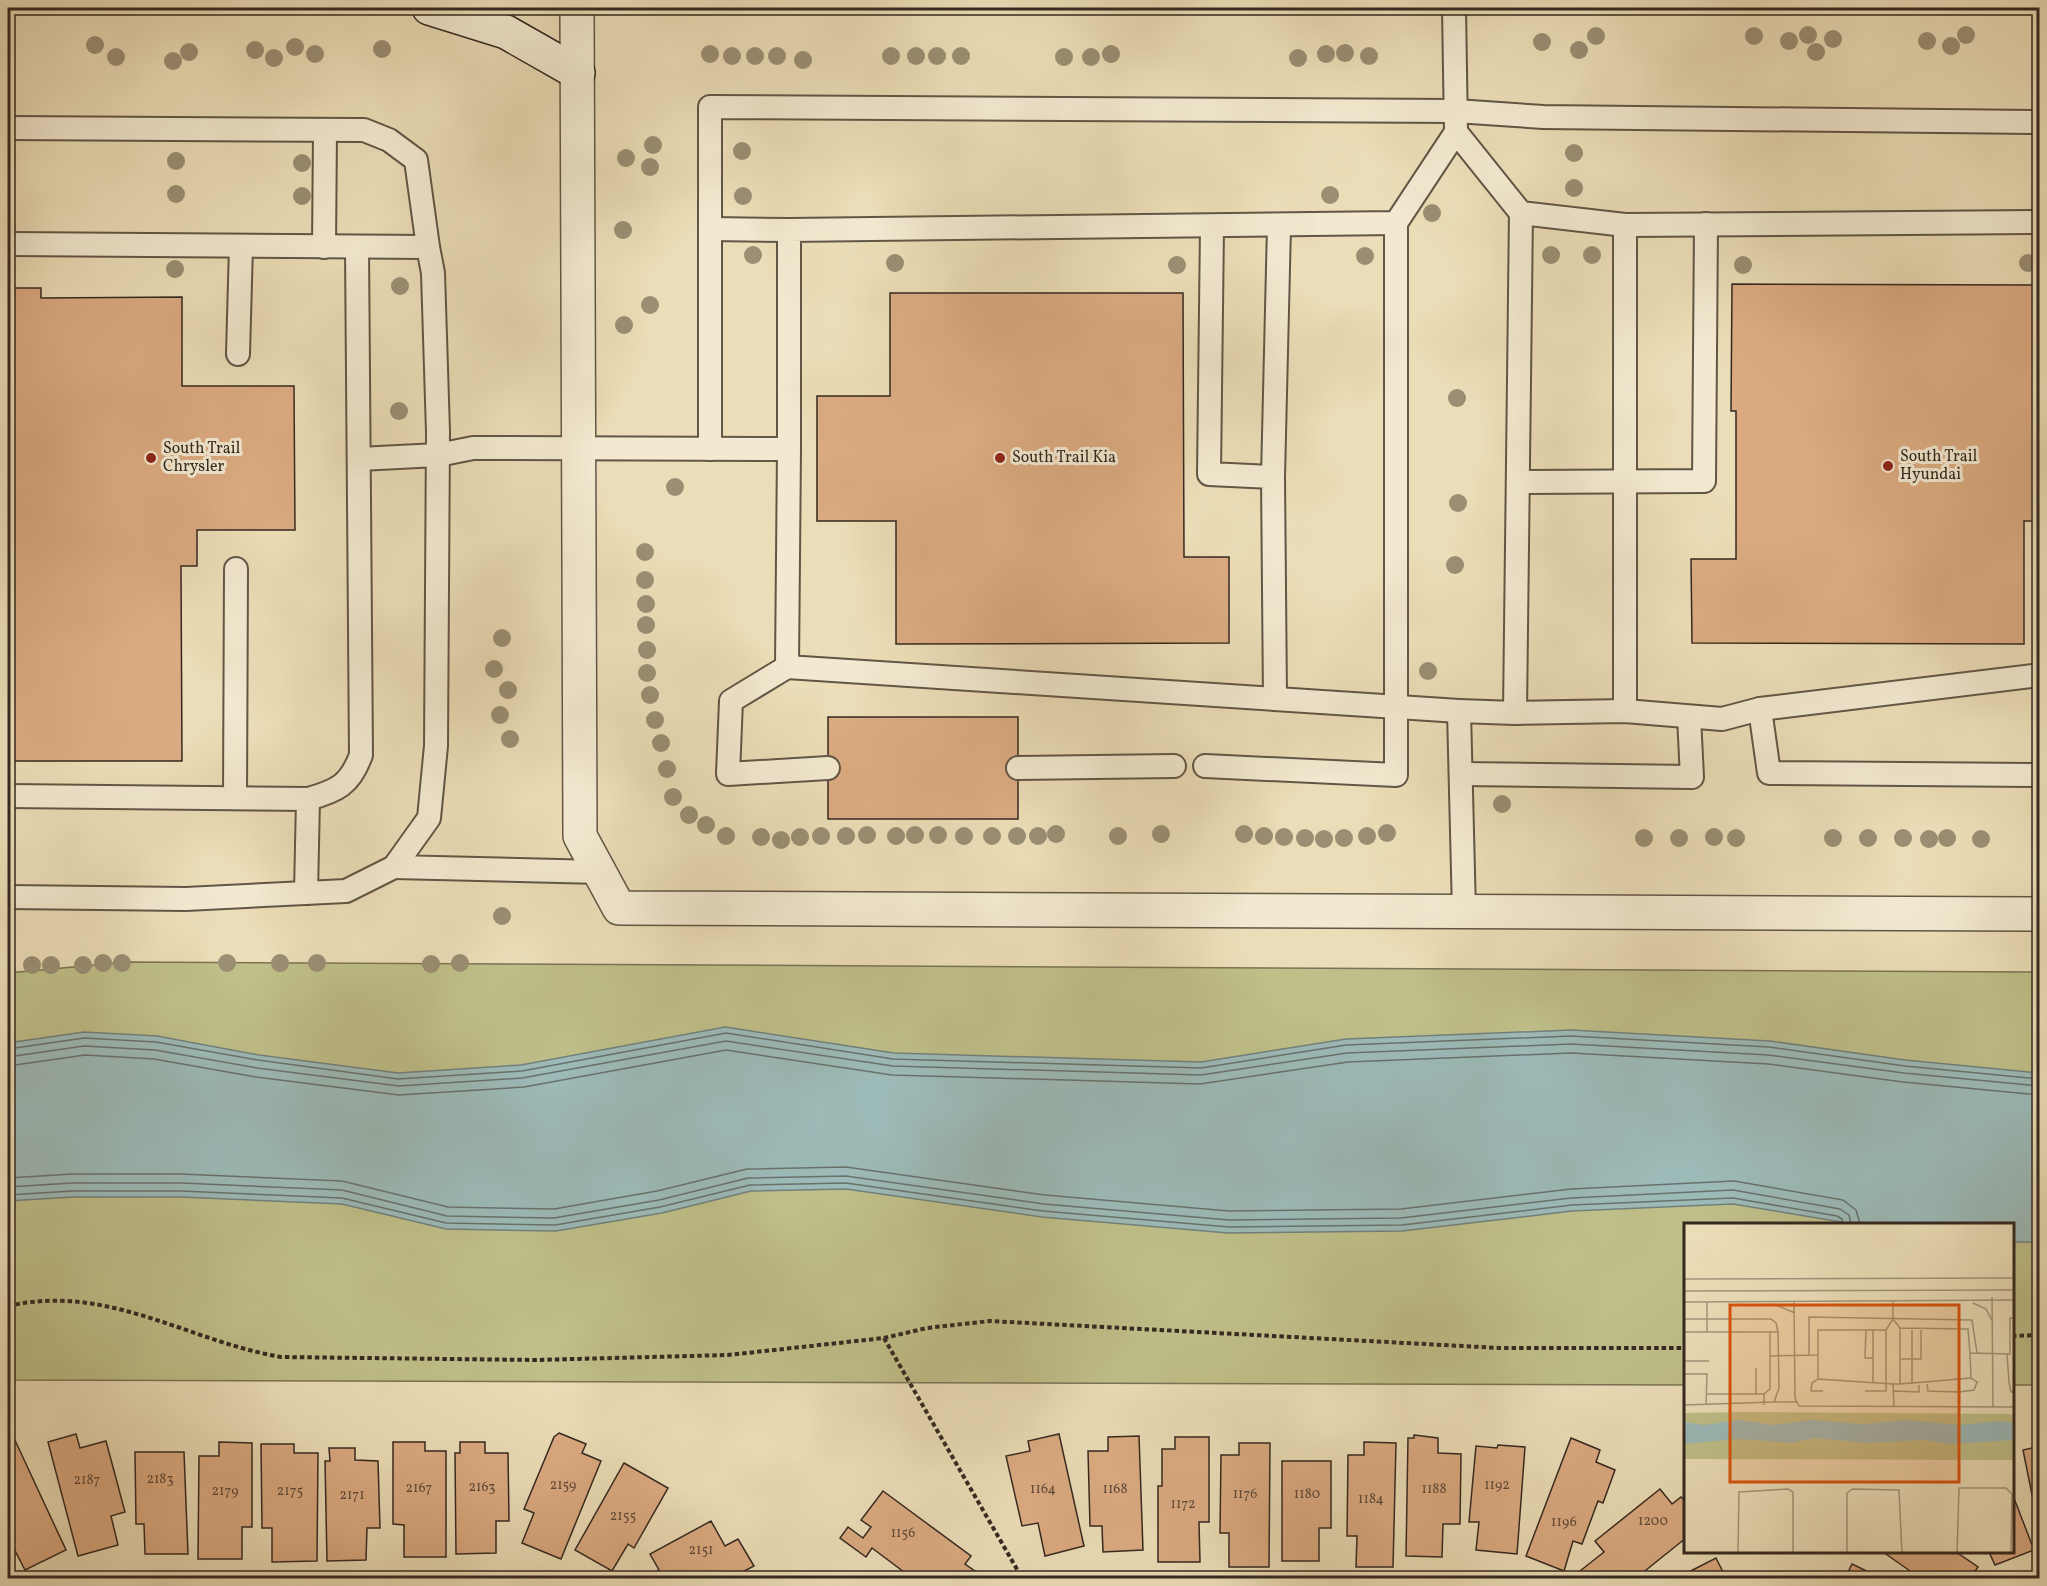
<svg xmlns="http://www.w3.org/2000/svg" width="2047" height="1586" font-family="Vollkorn,serif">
<rect width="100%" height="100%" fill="#ebddb7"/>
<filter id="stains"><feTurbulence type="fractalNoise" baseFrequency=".00333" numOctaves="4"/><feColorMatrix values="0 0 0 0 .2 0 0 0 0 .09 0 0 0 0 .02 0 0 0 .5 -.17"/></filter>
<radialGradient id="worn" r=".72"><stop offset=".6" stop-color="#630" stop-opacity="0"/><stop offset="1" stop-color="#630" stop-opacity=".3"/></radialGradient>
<polygon fill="#bfbf89" stroke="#7a7455" stroke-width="1.5" points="128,962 2039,972 2039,1385 2013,1385 2012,1224 1686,1224 1685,1385 8,1380 8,973"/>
<polygon fill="#9cbab8" stroke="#72807c" stroke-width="1.5" points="725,1027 894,1053 1201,1062 1346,1039 1571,1030 1770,1041 1905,1060 2039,1073 2039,1242 2013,1242 2012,1224 1853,1224 1733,1204 1572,1211 1402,1231 1228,1233 1042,1217 846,1189 751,1191 662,1213 556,1231 446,1229 342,1204 181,1197 73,1197 8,1201 8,1043 84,1032 157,1036 259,1055 398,1073 521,1065"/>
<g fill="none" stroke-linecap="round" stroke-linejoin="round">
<g stroke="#68726c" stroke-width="1.5">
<polyline points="8,1049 84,1038 156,1042 258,1060 398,1079 522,1071 726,1033 893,1059 1201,1068 1346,1045 1571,1036 1769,1047 1905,1066 2040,1079"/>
<polyline points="8,1057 84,1046 155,1050 257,1068 399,1086 522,1078 726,1041 893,1066 1201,1075 1347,1053 1571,1044 1768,1055 1904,1073 2040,1086"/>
<polyline points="8,1066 85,1055 154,1059 256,1077 399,1095 524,1087 726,1050 892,1075 1200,1084 1348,1062 1571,1053 1768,1064 1903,1082 2040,1095"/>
<polyline points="8,1178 72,1174 181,1174 342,1181 448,1207 554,1209 657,1191 747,1169 846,1167 1045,1195 1229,1211 1401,1209 1571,1189 1734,1181 1843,1200 1856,1210 1860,1224"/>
<polyline points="8,1187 72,1183 181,1183 342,1190 447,1216 554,1218 659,1200 748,1178 846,1176 1044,1204 1229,1220 1401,1218 1571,1198 1733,1190 1840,1209 1849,1215 1851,1224"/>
<polyline points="8,1195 72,1191 181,1191 342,1198 446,1223 555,1225 660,1207 750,1185 846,1183 1043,1211 1229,1227 1402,1225 1572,1205 1733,1198 1837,1216 1842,1219 1843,1224"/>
</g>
</g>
<g fill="#dbaa81" stroke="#342921" stroke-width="1.5">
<polygon points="1732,284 2034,285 2036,396 2040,396 2040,521 2024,521 2024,644 1692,643 1691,559 1736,559 1736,411 1731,411"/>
<polygon points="11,288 41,288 41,298 182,297 182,386 294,386 295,530 197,530 197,566 181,566 182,761 8,761 8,297 11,297"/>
<polygon points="890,293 1183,293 1184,557 1229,557 1229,643 896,644 896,521 817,521 817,396 890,396"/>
<rect x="828" y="717" width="190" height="102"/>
<polygon points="559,1433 586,1444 582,1453 601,1461 561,1559 522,1543 534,1513 524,1509 554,1437"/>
<polygon points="76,1434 80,1448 106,1441 125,1512 111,1516 118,1545 78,1556 48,1442"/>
<polygon points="1059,1434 1084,1546 1045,1556 1038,1523 1022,1526 1006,1456 1030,1451 1028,1441"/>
<polygon points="1414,1435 1438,1438 1438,1453 1461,1454 1460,1524 1443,1524 1442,1557 1406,1556 1408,1438 1414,1438"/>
<polygon points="13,1436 66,1550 25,1570 8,1537 8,1439"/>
<polygon points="1139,1436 1143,1550 1103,1552 1102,1526 1090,1526 1088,1451 1108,1451 1108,1437"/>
<polygon points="1175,1437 1209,1437 1209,1522 1199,1522 1200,1562 1158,1562 1158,1486 1162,1486 1162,1449 1175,1449"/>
<polygon points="1571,1438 1600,1450 1596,1462 1615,1470 1603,1503 1598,1501 1582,1544 1573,1541 1564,1571 1526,1556"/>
<polygon points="219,1442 252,1443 252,1527 242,1527 242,1559 198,1559 199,1456 219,1456"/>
<polygon points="393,1442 425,1442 425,1451 446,1451 446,1557 404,1557 404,1525 393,1524"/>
<polygon points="460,1442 485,1442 485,1453 508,1453 509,1521 496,1521 496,1553 456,1554 455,1453 460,1453"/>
<polygon points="1364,1442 1396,1443 1393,1567 1356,1567 1357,1536 1347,1536 1348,1455 1364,1455"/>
<polygon points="1239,1443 1270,1443 1269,1567 1229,1567 1229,1533 1220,1533 1221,1455 1239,1455"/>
<polygon points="261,1444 294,1444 294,1453 318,1453 317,1561 272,1562 272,1528 262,1528"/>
<polygon points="1498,1445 1525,1447 1517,1554 1476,1550 1479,1522 1469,1522 1476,1446 1497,1448"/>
<polygon points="2040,1446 2040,1534 2023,1450"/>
<polygon points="329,1448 355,1448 355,1460 378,1461 380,1528 367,1528 366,1560 327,1561 325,1461 330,1461"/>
<polygon points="135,1452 184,1452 188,1554 145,1554 144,1524 136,1524"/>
<polygon points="1282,1461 1331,1461 1331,1528 1319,1528 1319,1561 1282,1561"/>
<polygon points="624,1463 668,1488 634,1548 628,1544 612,1571 575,1550"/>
<polygon points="1660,1489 1672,1504 1681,1497 1686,1502 1686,1538 1636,1578 1586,1578 1580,1571 1604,1552 1595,1541"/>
<polygon points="883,1491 971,1556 965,1564 985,1578 912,1578 872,1548 866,1557 840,1538 848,1527 863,1538 871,1527 861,1520"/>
<polygon points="2012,1493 2034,1550 1995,1565 1989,1552 2012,1552"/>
<polygon points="711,1521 725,1546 738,1539 754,1566 731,1578 643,1578 659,1570 650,1554"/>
<polygon points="1883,1552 1956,1552 1978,1567 1970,1578 1916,1578 1911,1575 1913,1573"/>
<polygon points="1716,1558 1726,1578 1677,1578"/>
<polygon points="1852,1564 1881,1578 1845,1578"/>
</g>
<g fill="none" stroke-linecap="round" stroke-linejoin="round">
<g stroke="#625646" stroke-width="26">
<g id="lane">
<polyline points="8,128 364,130 389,140 416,160 428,247"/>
<polyline points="1456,132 1521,213 1625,225 2040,222"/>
<polyline points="1212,227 1209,474 1273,477 1275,699"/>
<polyline points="710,229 789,230"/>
<polyline points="8,244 428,247 433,273 438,432 436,746 429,818 394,867 600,872"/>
<polyline points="324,247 325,131"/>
<polyline points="238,354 241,246"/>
<polyline points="710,449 710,107 1456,111 1543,117 2040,122"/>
<polyline points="789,449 787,667 1459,711"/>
<polyline points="359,459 438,455 473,448 789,449 789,230 1396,223 1456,132 1454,8"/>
<polyline points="1273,477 1279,226"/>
<polyline points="1519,482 1704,481 1706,224"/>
<polyline points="787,667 731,701 728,774 828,768"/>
<polyline points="1760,709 1769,773 2040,775"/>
<polyline points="1625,711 1625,225"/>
<polyline points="1515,713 1625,711 1722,719 1760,709 2040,675"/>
<polyline points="1205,766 1396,775 1396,223"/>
<polyline points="1018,768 1174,766"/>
<polyline points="1461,774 1692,777 1689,717"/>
<polyline points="8,796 308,799 306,893"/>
<polyline points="235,798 236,569"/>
<path d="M308 799C337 791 350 785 361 755L357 248"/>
<polyline points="8,897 186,899 346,891 394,867"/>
<polyline points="1464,912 1459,711 1515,713 1521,213"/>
</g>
</g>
<g stroke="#625646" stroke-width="36">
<polyline id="street" points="577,8 580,836 619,908 2040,914"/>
</g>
<g stroke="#342921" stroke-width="36">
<polyline id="secondary" points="429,8 506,32 578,73"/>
</g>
<g stroke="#342921" stroke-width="4" stroke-dasharray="4.5 3" stroke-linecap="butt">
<path d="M8 1306C108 1283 187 1341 281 1357L536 1360 728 1355 884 1338 927 1328 990 1321 1500 1348H1686"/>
<polyline points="2012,1336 2040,1335"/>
<polyline points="884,1338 1022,1578"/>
</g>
<use href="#lane" stroke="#f2e9d0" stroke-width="22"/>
<use href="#street" stroke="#f2e9d0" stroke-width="33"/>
<use href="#secondary" stroke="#f2e9d0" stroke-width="33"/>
</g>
<g fill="#9a8e73">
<circle cx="1808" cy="35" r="9"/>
<circle cx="1966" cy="35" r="9"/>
<circle cx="1596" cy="36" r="9"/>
<circle cx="1754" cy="36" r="9"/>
<circle cx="1833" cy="39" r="9"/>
<circle cx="1789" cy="41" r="9"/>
<circle cx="1927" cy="41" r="9"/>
<circle cx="1542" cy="42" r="9"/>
<circle cx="95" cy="45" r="9"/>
<circle cx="1951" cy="46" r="9"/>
<circle cx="295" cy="47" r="9"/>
<circle cx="382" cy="49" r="9"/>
<circle cx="255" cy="50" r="9"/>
<circle cx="1579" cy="50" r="9"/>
<circle cx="189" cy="52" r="9"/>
<circle cx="1816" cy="52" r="9"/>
<circle cx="1345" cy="53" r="9"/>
<circle cx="315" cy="54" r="9"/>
<circle cx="710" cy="54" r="9"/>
<circle cx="1111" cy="54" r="9"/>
<circle cx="1326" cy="54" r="9"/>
<circle cx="732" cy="56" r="9"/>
<circle cx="755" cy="56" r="9"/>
<circle cx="777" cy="56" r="9"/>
<circle cx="891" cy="56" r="9"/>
<circle cx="916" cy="56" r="9"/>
<circle cx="937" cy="56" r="9"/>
<circle cx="961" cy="56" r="9"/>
<circle cx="1369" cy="56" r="9"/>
<circle cx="116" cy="57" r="9"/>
<circle cx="1064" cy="57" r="9"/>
<circle cx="1091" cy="57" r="9"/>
<circle cx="274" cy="58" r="9"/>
<circle cx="1298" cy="58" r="9"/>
<circle cx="803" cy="60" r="9"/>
<circle cx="173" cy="61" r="9"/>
<circle cx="653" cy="145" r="9"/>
<circle cx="742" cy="151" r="9"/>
<circle cx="1574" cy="153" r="9"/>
<circle cx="626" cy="158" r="9"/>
<circle cx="176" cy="161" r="9"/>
<circle cx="302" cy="163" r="9"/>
<circle cx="650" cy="167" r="9"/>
<circle cx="1574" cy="188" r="9"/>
<circle cx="176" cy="194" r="9"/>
<circle cx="1330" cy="195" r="9"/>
<circle cx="302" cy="196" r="9"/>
<circle cx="743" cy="196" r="9"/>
<circle cx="1432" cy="213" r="9"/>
<circle cx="623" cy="230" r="9"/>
<circle cx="753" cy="255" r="9"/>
<circle cx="1551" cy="255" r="9"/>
<circle cx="1592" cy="255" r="9"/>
<circle cx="1365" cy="256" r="9"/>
<circle cx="895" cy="263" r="9"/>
<circle cx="2028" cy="263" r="9"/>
<circle cx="1177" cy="265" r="9"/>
<circle cx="1743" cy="265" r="9"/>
<circle cx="175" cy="269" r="9"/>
<circle cx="400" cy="286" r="9"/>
<circle cx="650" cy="305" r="9"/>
<circle cx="624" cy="325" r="9"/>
<circle cx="1457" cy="398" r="9"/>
<circle cx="399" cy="411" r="9"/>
<circle cx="675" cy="487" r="9"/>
<circle cx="1458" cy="503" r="9"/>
<circle cx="645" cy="552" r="9"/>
<circle cx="1455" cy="565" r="9"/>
<circle cx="645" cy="580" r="9"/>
<circle cx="646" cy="604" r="9"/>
<circle cx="646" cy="625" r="9"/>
<circle cx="502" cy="638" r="9"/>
<circle cx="647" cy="650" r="9"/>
<circle cx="494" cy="669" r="9"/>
<circle cx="1428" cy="671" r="9"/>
<circle cx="647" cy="673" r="9"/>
<circle cx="508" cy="690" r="9"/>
<circle cx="650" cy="695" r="9"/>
<circle cx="500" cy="715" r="9"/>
<circle cx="655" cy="720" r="9"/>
<circle cx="510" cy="739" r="9"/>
<circle cx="661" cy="743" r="9"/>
<circle cx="667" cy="769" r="9"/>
<circle cx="673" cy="797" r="9"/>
<circle cx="1502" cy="804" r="9"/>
<circle cx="689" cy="815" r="9"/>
<circle cx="706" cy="825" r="9"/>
<circle cx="1387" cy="833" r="9"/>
<circle cx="1056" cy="834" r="9"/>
<circle cx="1161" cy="834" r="9"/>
<circle cx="1244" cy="834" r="9"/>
<circle cx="867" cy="835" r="9"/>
<circle cx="915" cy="835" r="9"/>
<circle cx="938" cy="835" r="9"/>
<circle cx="726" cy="836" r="9"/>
<circle cx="821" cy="836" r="9"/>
<circle cx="846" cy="836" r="9"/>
<circle cx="896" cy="836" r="9"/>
<circle cx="964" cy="836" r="9"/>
<circle cx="992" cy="836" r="9"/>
<circle cx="1017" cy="836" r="9"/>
<circle cx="1038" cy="836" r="9"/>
<circle cx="1118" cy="836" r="9"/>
<circle cx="1264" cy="836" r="9"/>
<circle cx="1367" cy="836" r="9"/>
<circle cx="761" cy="837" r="9"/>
<circle cx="800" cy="837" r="9"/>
<circle cx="1284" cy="837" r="9"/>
<circle cx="1714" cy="837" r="9"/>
<circle cx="1305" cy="838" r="9"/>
<circle cx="1344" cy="838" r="9"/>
<circle cx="1644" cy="838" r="9"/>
<circle cx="1679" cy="838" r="9"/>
<circle cx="1736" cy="838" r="9"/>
<circle cx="1833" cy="838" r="9"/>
<circle cx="1868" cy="838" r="9"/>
<circle cx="1903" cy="838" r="9"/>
<circle cx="1947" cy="838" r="9"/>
<circle cx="1324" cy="839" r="9"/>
<circle cx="1929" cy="839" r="9"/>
<circle cx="1981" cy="839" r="9"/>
<circle cx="781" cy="840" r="9"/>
<circle cx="502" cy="916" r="9"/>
<circle cx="103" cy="963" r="9"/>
<circle cx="122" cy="963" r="9"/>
<circle cx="227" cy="963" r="9"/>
<circle cx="280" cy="963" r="9"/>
<circle cx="317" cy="963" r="9"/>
<circle cx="460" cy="963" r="9"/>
<circle cx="431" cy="964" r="9"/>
<circle cx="32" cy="965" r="9"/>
<circle cx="51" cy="965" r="9"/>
<circle cx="83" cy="965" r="9"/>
</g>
<g fill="#8f2418" stroke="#f2e9d0" stroke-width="2">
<circle cx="151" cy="458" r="6"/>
<circle cx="1000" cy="458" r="6"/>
<circle cx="1888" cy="466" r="6"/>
</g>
<g text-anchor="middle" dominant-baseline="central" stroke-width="6" stroke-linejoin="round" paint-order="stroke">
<g font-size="14" fill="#5e4939">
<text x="160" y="1479">2183</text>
<text x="87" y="1480">2187</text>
<text x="563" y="1485">2159</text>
<text x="1497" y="1485">1192</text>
<text x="482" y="1487">2163</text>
<text x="419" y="1488">2167</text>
<text x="1043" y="1489">1164</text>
<text x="1115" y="1489">1168</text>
<text x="1434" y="1489">1188</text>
<text x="225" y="1491">2179</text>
<text x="290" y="1491">2175</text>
<text x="1245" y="1494">1176</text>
<text x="1307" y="1494">1180</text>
<text x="352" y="1495">2171</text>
<text x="1371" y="1499">1184</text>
<text x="1183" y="1504">1172</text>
<text x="623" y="1516">2155</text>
<text x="1653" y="1521">1200</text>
<text x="1564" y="1522">1196</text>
<text x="903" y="1533">1156</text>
<text x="701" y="1550">2151</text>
</g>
<g font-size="16" fill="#342921" stroke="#f2e9d0" text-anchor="start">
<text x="163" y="449">South Trail<tspan x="163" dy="18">Chrysler</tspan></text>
<text x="1900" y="457">South Trail<tspan x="1900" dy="18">Hyundai</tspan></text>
<text x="1012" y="458">South Trail Kia</text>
</g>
</g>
<g transform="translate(1684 1223)">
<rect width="330" height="330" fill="#ebddb7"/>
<path d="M60 189 330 191V237L0 236V190Z" fill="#bfbf89"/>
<path d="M55 197 90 202 127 197 180 201 222 197 275 202 317 198 330 200V217L265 221 240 217 183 220 130 215 108 220 54 216 0 221V199L20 202Z" fill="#9cbab8"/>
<path fill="none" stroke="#a2957b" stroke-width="1.5" d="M0 56 330 55M0 68 330 67M308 74 309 184M0 79 330 77M23 79V109H94L95 165 90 179H113M110 79 111 175 115 183 330 184M289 80 302 86 309 99M89 81 111 90M0 96H87L92 100 94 109M209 96 216 105 284 106 286 130 326 131V95H330M182 107 181 135H189V160M0 109H23M286 130 287 155M323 131 325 159 327 169H330M125 132V94L288 97 293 130M134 132V156L209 161M86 133 134 132V107H202L209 96V78M189 135V107M216 136H237V107M0 138H25M0 151H23L22 182M134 156 128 160 127 168H139M216 161 287 155 293 159 290 167 275 169 244 168 243 161M228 161V107M181 168H202V107M210 168 235 169V162M23 171H80V182M72 171V145M80 171 86 166V109M0 182 90 179M210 184 209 161H216V105M54 330 55 269 104 266 109 269V330M163 330V270L168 266 215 267 218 330M273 330 275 265H322L328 271 327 330"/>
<path fill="#d6540e" fill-opacity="0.15" stroke="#d6540e" stroke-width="3" d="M46 82H275V259H46Z"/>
<rect width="330" height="330" fill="none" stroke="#342921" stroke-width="3"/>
</g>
<rect width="2047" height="1586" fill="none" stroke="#ebddb7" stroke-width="30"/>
<rect x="9" y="9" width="2029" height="1568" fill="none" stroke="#342921" stroke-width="3"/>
<rect x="15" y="15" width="2017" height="1556" fill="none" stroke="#342921" stroke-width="1.5"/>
<rect width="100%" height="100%" filter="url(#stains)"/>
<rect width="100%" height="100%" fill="url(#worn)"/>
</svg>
